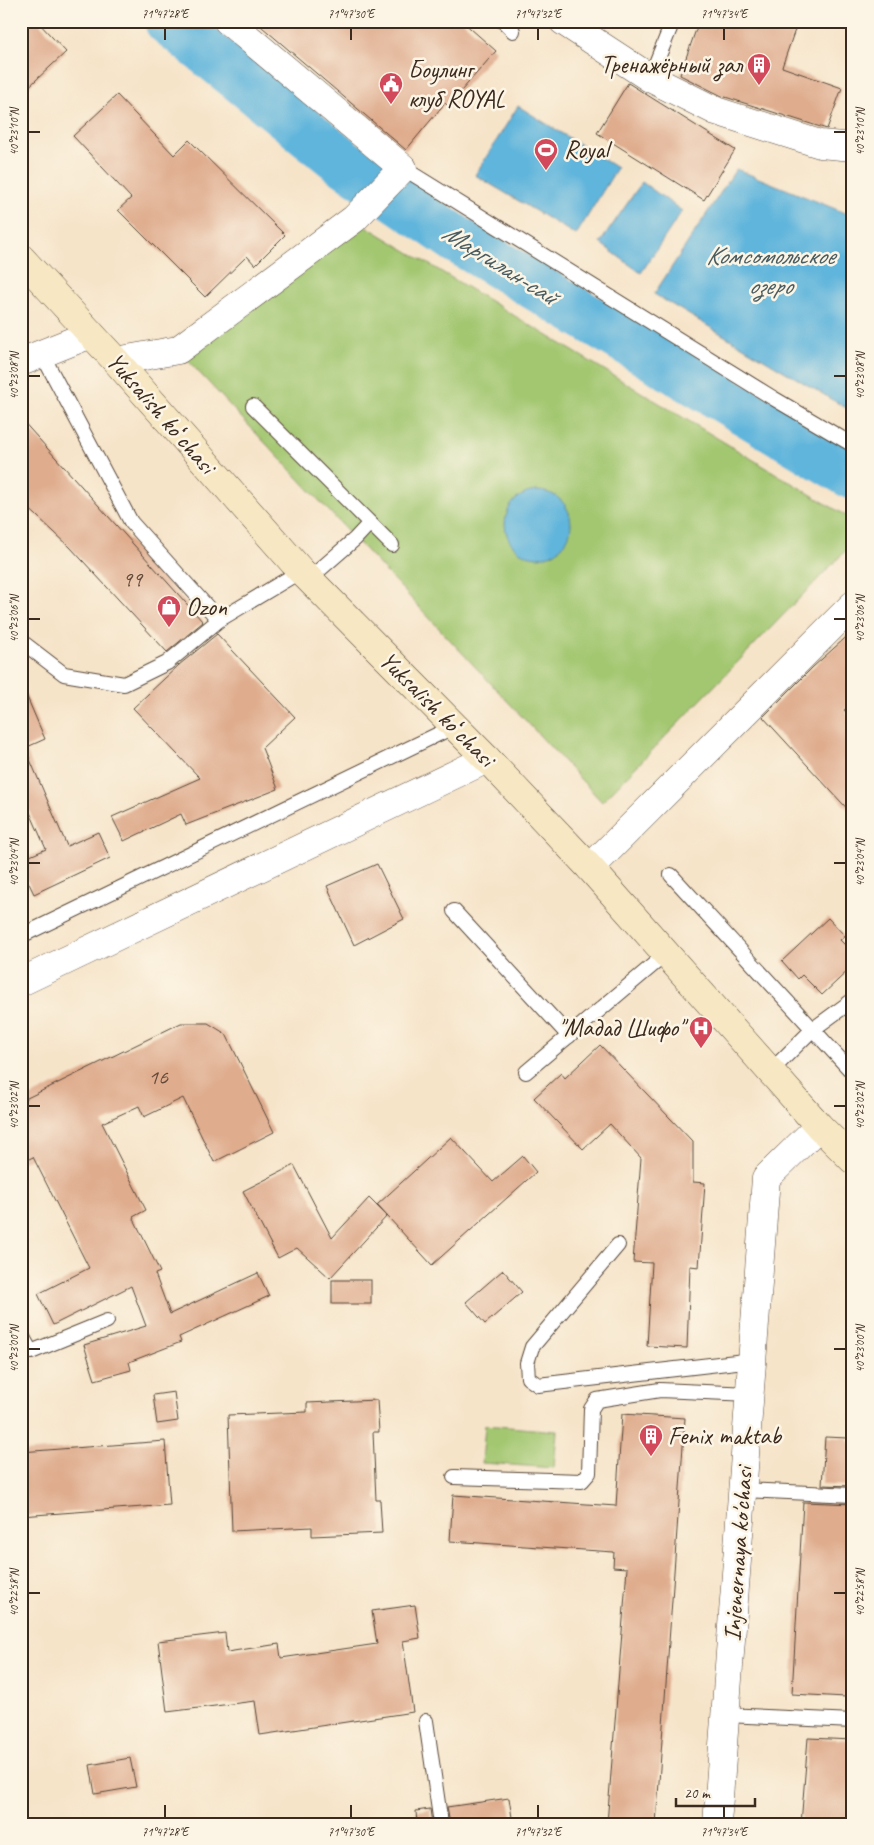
<svg xmlns="http://www.w3.org/2000/svg" width="874" height="1845" font-family="Caveat,sans-serif">
<rect width="100%" height="100%" fill="#fcf5e5"/>
<filter id="ink" filterUnits="userSpaceOnUse"><feTurbulence type="fractalNoise" baseFrequency=".02" numOctaves="2"/><feDisplacementMap in="SourceGraphic" scale="10" xChannelSelector="R" yChannelSelector="G"/><feConvolveMatrix kernelMatrix="1 2 1 2 8 2 1 2 1" color-interpolation-filters="sRGB"/></filter>
<filter id="wash" filterUnits="userSpaceOnUse"><feTurbulence type="fractalNoise" baseFrequency=".0096" numOctaves="4" result="noise"/><feDisplacementMap in="SourceGraphic" scale="20" xChannelSelector="R" yChannelSelector="G"/><feGaussianBlur stdDeviation="1.12" result="paint"/><feColorMatrix in="noise" values="0 0 0 0 0 0 0 0 0 0 0 0 0 0 0 0 0 1.4 0 .05"/><feComposite in="paint" operator="in"/></filter>
<g filter="url(#wash)">
<rect width="100%" height="100%" fill="#f6e4c9"/>
<g fill="#a3c771" stroke="#6f7848">
<polygon points="354,219 853,520 853,543 602,802 178,350"/>
<polygon points="485,1425 557,1431 554,1468 482,1463"/>
</g>
<g fill="#60b5dc" stroke="#4e707d">
<polygon points="518,106 617,168 576,235 475,175"/>
<polygon points="736,169 853,216 853,412 654,294"/>
<polygon points="642,182 682,211 641,273 600,243"/>
<circle cx="538" cy="524" r="33"/>
</g>
<g fill="none" stroke-linecap="round" stroke-linejoin="round">
<polyline stroke="#60b5dc" stroke-width="48" points="168,21 342,161 459,241 853,476"/>
</g>
<g id="blocks">
<g fill="#dfac8d">
<polygon points="21,21 37,21 66,52 21,94"/>
<polygon points="255,21 462,21 496,51 448,106 445,103 406,150"/>
<polygon points="699,21 798,21 782,67 842,88 827,129 722,96 680,75"/>
<polygon points="628,83 735,150 704,200 597,133"/>
<polygon points="117,95 174,155 189,140 285,235 255,265 247,256 205,297 118,210 131,198 73,136"/>
<polygon points="21,419 203,622 167,652 70,547 21,501"/>
<polygon points="853,631 853,702 844,710 853,720 853,815 763,717 813,667"/>
<polygon points="217,634 295,717 262,748 278,789 186,825 181,814 124,841 112,817 200,778 133,708 179,665"/>
<polygon points="21,683 45,739 25,748 67,846 98,832 110,858 34,894 21,867 21,860 46,849 21,792"/>
<polygon points="377,864 404,919 354,945 327,886"/>
<polygon points="828,918 845,936 840,940 853,953 853,966 822,995 802,975 798,979 782,961"/>
<polygon points="181,1023 208,1023 226,1034 274,1132 214,1162 183,1098 144,1117 139,1106 102,1123 146,1210 133,1217 160,1272 155,1274 170,1314 258,1273 269,1296 179,1337 181,1342 129,1362 131,1370 95,1380 84,1345 146,1326 131,1286 53,1325 38,1294 89,1268 33,1157 21,1163 21,1101"/>
<polygon points="600,1045 693,1142 693,1182 705,1183 699,1267 690,1266 687,1348 647,1346 652,1263 633,1262 641,1158 610,1124 583,1149 534,1098 561,1073 565,1078"/>
<polygon points="451,1137 493,1182 523,1156 536,1172 432,1265 377,1205"/>
<polygon points="294,1165 332,1238 369,1198 387,1216 330,1278 297,1248 278,1258 243,1191"/>
<polygon points="503,1270 522,1292 485,1324 466,1302"/>
<rect x="332" y="1280" width="39" height="24"/>
<polygon points="174,1392 178,1421 157,1424 153,1395"/>
<polygon points="377,1400 379,1432 373,1432 376,1500 380,1500 382,1533 312,1536 312,1527 232,1531 228,1415 307,1412 307,1403"/>
<polygon points="622,1414 685,1418 656,1824 607,1824 627,1568 613,1567 614,1552 450,1541 453,1495 616,1506"/>
<polygon points="825,1437 848,1438 848,1442 853,1443 853,1486 822,1485"/>
<polygon points="165,1441 170,1505 21,1516 21,1452"/>
<polygon points="803,1502 853,1504 853,1580 846,1697 792,1694"/>
<polygon points="415,1605 420,1638 403,1641 413,1712 260,1735 255,1701 167,1712 158,1641 225,1633 227,1652 279,1644 281,1658 377,1644 372,1611"/>
<polygon points="808,1738 853,1740 853,1824 801,1824"/>
<polygon points="130,1758 136,1787 95,1794 90,1765"/>
<polygon points="509,1798 513,1824 450,1824 447,1807"/>
<polygon points="430,1809 432,1824 417,1824 416,1811"/>
</g>
</g>
</g>
<g filter="url(#ink)">
<use href="#blocks" fill-opacity="0" stroke="#574638" stroke-width="1"/>
<g fill="none" stroke-linecap="round" stroke-linejoin="round">
<g stroke="#574638" stroke-width="16">
<g id="service">
<polyline points="503,21 513,31"/>
<polyline points="650,78 673,21"/>
<polyline points="403,168 773,398 853,445"/>
<polyline points="42,354 131,522 219,620 301,571"/>
<polyline points="253,406 392,545"/>
<polyline points="309,579 355,539 369,524"/>
<polyline points="21,641 64,674 124,684 167,663 219,620"/>
<polyline points="671,875 853,1073"/>
<polyline points="454,911 569,1036"/>
<polyline points="21,936 453,727"/>
<polyline points="526,1072 666,954"/>
<polyline points="770,1072 812,1030 853,1000"/>
<polyline points="618,1245 532,1347 527,1363 528,1378 538,1385 753,1360"/>
<polyline points="21,1334 31,1352 107,1321"/>
<polyline points="454,1477 582,1481 589,1473 591,1409 597,1400 660,1390 750,1394"/>
<polyline points="743,1490 853,1495"/>
<polyline points="725,1715 853,1721"/>
<polyline points="426,1721 441,1824"/>
</g>
</g>
<g stroke="#574638" stroke-width="29">
<g id="minor">
<polyline points="563,21 650,78 716,111 820,144 853,147"/>
<polyline points="116,361 178,350 354,219 403,168 228,21"/>
<polyline points="21,362 91,334"/>
<polyline points="590,868 853,605"/>
<polyline points="21,982 487,759"/>
</g>
</g>
<g stroke="#574638" stroke-width="29">
<polyline id="tertiary" points="717,1824 766,1178 819,1126"/>
</g>
<g stroke="#574638" stroke-width="29">
<polyline id="secondary" points="21,258 116,361 301,571 487,759 590,868 819,1126 853,1160"/>
</g>
<use href="#service" stroke="#fff" stroke-width="14"/>
<use href="#minor" stroke="#fff" stroke-width="28"/>
<use href="#tertiary" stroke="#fff" stroke-width="28"/>
<use href="#secondary" stroke="#f7e8c3" stroke-width="28"/>
</g>
</g>
<path fill="none" stroke="#3b2a1e" stroke-width="2" d="M165 28V40M351 28V40M538 28V40M724 28V40M28 132H40M834 132H846M28 376H40M834 376H846M28 619H40M834 619H846M28 863H40M834 863H846M28 1106H40M834 1106H846M28 1349H40M834 1349H846M28 1593H40M834 1593H846M165 1805V1818M351 1805V1818M538 1805V1818M724 1805V1818"/>
<defs>
<g id="building-pin" transform="scale(1.25)"><path d="M0 17L-7.5 6A9.5 9.5 0 1 1 7.5 6Z" fill="#d1495b" stroke="#fcf5e5"/><path d="M-4-6H4V6H1V3H-1V6H-4ZM-2.5-4.3h1.7v1.8h-1.7ZM.8-4.3h1.7v1.8H.8ZM-2.5-1h1.7V.8h-1.7ZM.8-1h1.7V.8H.8Z" fill="#fff"/></g>
<g id="civic-pin" transform="scale(1.25)"><path d="M0 17L-7.5 6A9.5 9.5 0 1 1 7.5 6Z" fill="#d1495b" stroke="#fcf5e5"/><path d="M-.6-6.5H3V-4.5H.6V-3L4-1V1h2V6H-6V1h2V-1L-.6-3ZM-1.2 2.5V6h2.4V2.5Z" fill="#fff"/></g>
<g id="stadium-pin" transform="scale(1.25)"><path d="M0 17L-7.5 6A9.5 9.5 0 1 1 7.5 6Z" fill="#d1495b" stroke="#fcf5e5"/><path d="M0-5a6.5 5 0 1 0 0 10a6.5 5 0 1 0 0-10ZM-3.5-1.8h7v3.6h-7Z" fill="#fff"/></g>
<g id="shop-pin" transform="scale(1.25)"><path d="M0 17L-7.5 6A9.5 9.5 0 1 1 7.5 6Z" fill="#d1495b" stroke="#fcf5e5"/><path d="M-5-2.5h2.3a2.7 3.5 0 0 1 5.4 0H5L5.5 6h-11ZM-1.5-2.5h3a1.5 2.3 0 0 0-3 0Z" fill="#fff"/></g>
<g id="hospital-pin" transform="scale(1.25)"><path d="M0 17L-7.5 6A9.5 9.5 0 1 1 7.5 6Z" fill="#d1495b" stroke="#fcf5e5"/><path d="M-5-5h3v3.5h4V-5h3V5h-3V1.5h-4V5h-3Z" fill="#fff"/></g>
</defs>
<g fill-rule="evenodd">
<use href="#building-pin" x="759" y="65"/>
<use href="#civic-pin" x="391" y="84"/>
<use href="#stadium-pin" x="546" y="150"/>
<use href="#shop-pin" x="169" y="607"/>
<use href="#hospital-pin" x="701" y="1028"/>
<use href="#building-pin" x="651" y="1436"/>
</g>
<g text-anchor="middle" dominant-baseline="central" stroke-width="5" stroke-linejoin="round" paint-order="stroke">
<g font-size="22" fill="#644a3a">
<text x="132" y="579">99</text>
<text x="158" y="1077">16</text>
</g>
<g font-size="25" fill="#3b2a1e" stroke="#fcf5e5" text-anchor="start">
<text x="742" y="65" text-anchor="end">Тренажёрный зал</text>
<text x="408" y="70">Боулинг<tspan x="408" dy="29">клуб ROYAL</tspan></text>
<text x="564" y="150">Royal</text>
<text x="186" y="607">Ozon</text>
<text x="684" y="1028" text-anchor="end">"Мадад Шифо"</text>
<text x="668" y="1436">Fenix maktab</text>
</g>
<g font-size="25" fill="#3b2a1e" stroke="#fcf5e5">
<text transform="translate(161 413) rotate(49)">Yuksalish koʻchasi</text>
<text transform="translate(437 709) rotate(45)">Yuksalish koʻchasi</text>
<text transform="translate(738 1554) rotate(-86)">Injenernaya ko'chasi</text>
</g>
<g font-size="26" font-style="italic" fill="#485b60" stroke="#fcf5e5">
<text x="770" y="255">Комсомольское<tspan x="770" dy="30">озеро</tspan></text>
<text transform="translate(500 264) rotate(32)">Маргилан-сай</text>
</g>
</g>
<rect width="874" height="1845" fill="none" stroke="#fcf5e5" stroke-width="55"/>
<path d="M676 1798v8h79v-8" fill="none" stroke="#3b2a1e" stroke-width="2.5"/>
<text x="684" y="1798" font-size="15" fill="#3b2a1e" stroke="#fcf5e5" stroke-width="4" paint-order="stroke">20 m</text>
<rect x="28" y="28" width="818" height="1790" fill="none" stroke="#3b2a1e" stroke-width="2"/>
<g font-size="12" text-anchor="middle" fill="#3b2a1e">
<text x="165" y="18">71°47'28"E</text>
<text x="351" y="18">71°47'30"E</text>
<text x="538" y="18">71°47'32"E</text>
<text x="724" y="18">71°47'34"E</text>
<text transform="translate(14 132) rotate(-90)" y="4">40°23'10"N</text>
<text transform="translate(860 132) rotate(-90)" y="4">40°23'10"N</text>
<text transform="translate(14 376) rotate(-90)" y="4">40°23'08"N</text>
<text transform="translate(860 376) rotate(-90)" y="4">40°23'08"N</text>
<text transform="translate(14 619) rotate(-90)" y="4">40°23'06"N</text>
<text transform="translate(860 619) rotate(-90)" y="4">40°23'06"N</text>
<text transform="translate(14 863) rotate(-90)" y="4">40°23'04"N</text>
<text transform="translate(860 863) rotate(-90)" y="4">40°23'04"N</text>
<text transform="translate(14 1106) rotate(-90)" y="4">40°23'02"N</text>
<text transform="translate(860 1106) rotate(-90)" y="4">40°23'02"N</text>
<text transform="translate(14 1349) rotate(-90)" y="4">40°23'00"N</text>
<text transform="translate(860 1349) rotate(-90)" y="4">40°23'00"N</text>
<text transform="translate(14 1593) rotate(-90)" y="4">40°22'58"N</text>
<text transform="translate(860 1593) rotate(-90)" y="4">40°22'58"N</text>
<text x="165" y="1836">71°47'28"E</text>
<text x="351" y="1836">71°47'30"E</text>
<text x="538" y="1836">71°47'32"E</text>
<text x="724" y="1836">71°47'34"E</text>
</g>
</svg>
